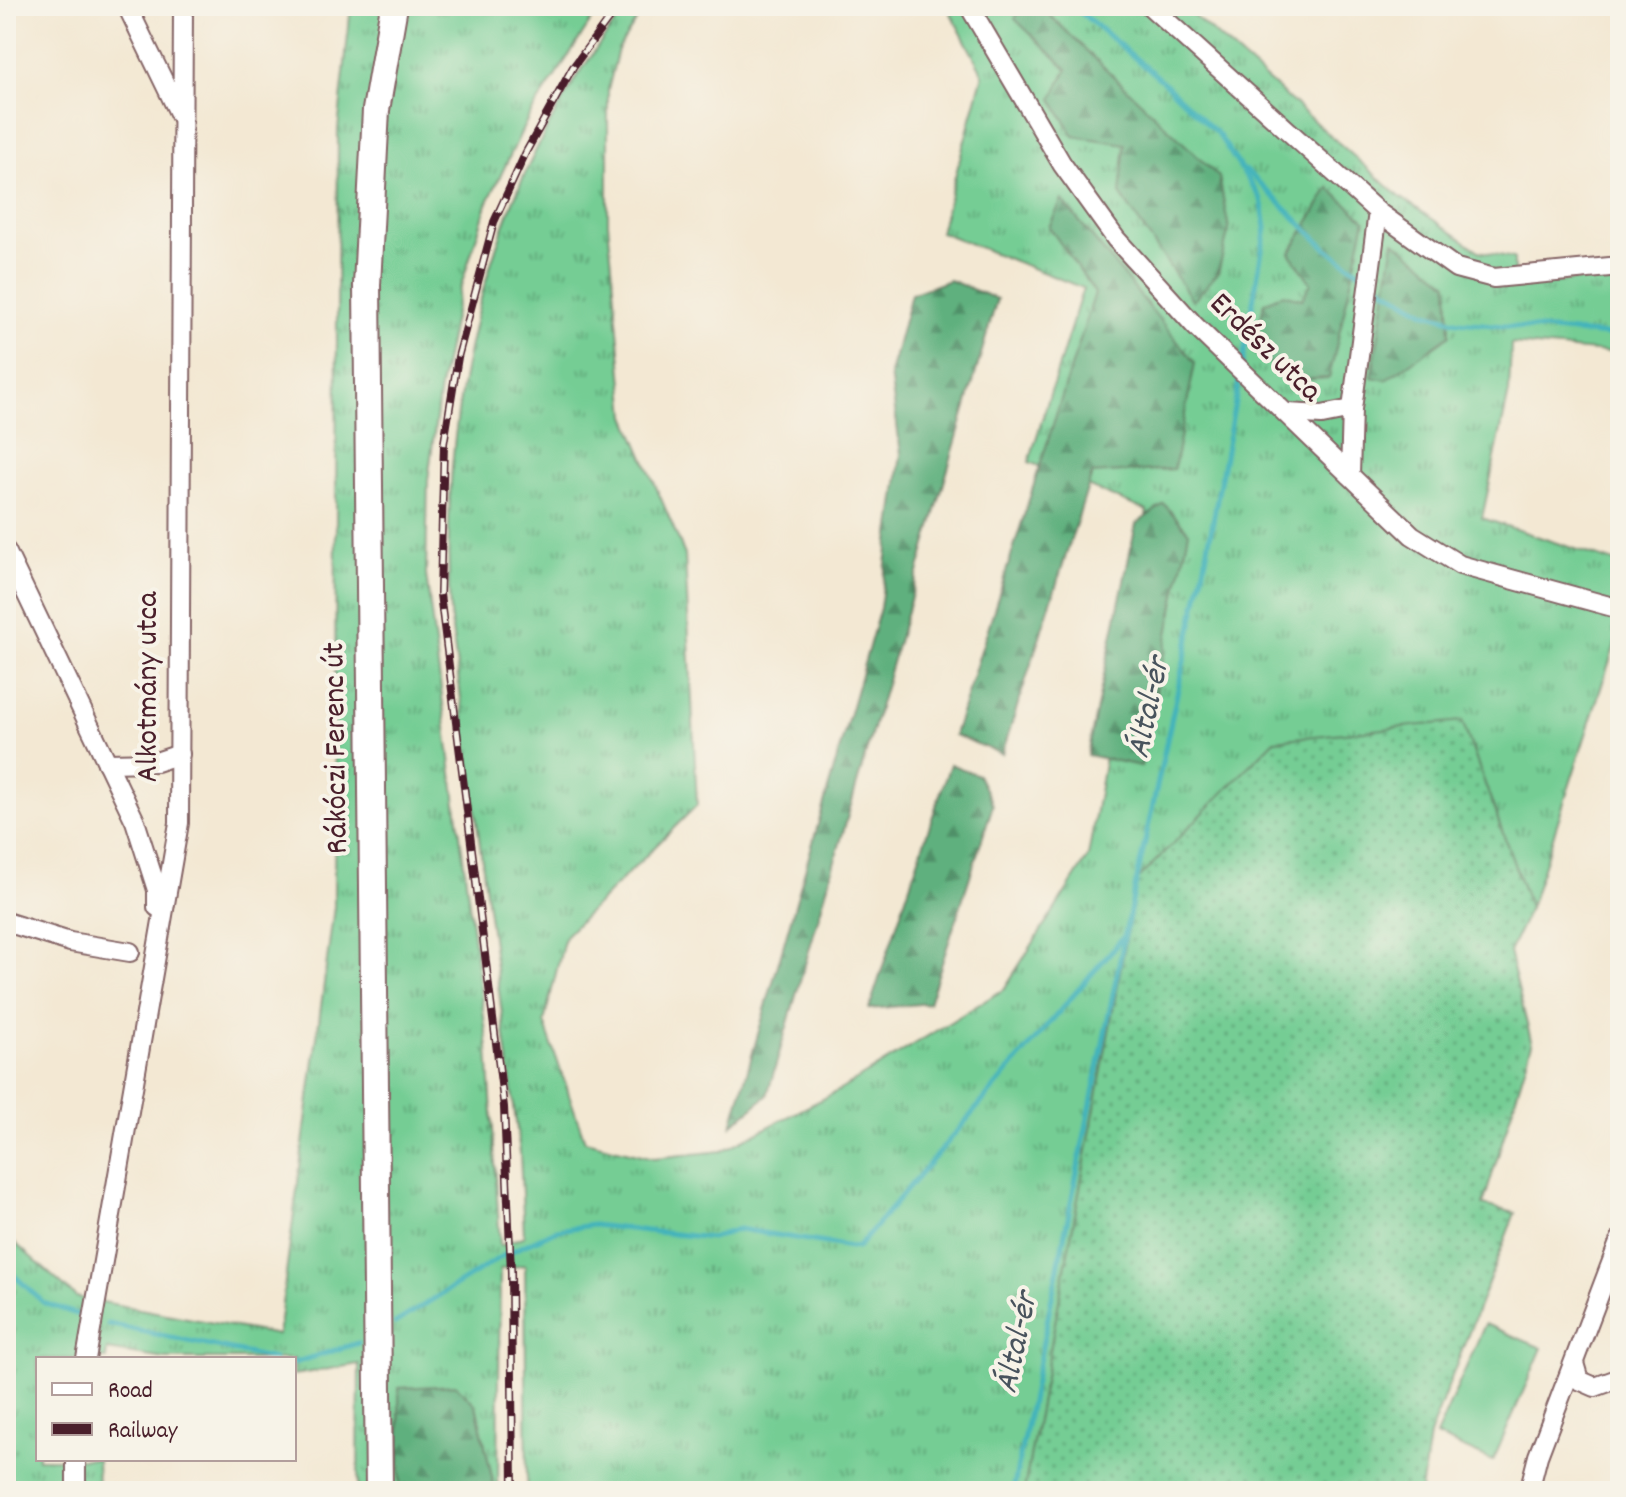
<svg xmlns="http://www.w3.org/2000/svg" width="1626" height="1497" font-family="Dekko,sans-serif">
<defs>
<pattern id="grass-tufts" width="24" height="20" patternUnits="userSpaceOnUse" patternTransform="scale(2)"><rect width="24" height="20" fill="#74cd94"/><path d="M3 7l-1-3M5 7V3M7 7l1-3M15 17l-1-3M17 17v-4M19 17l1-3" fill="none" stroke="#61a679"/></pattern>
<pattern id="forest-firs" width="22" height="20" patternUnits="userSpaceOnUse" patternTransform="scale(2)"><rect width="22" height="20" fill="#5fb07e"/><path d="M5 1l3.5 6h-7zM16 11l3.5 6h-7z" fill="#508f67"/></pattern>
<pattern id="garden-dots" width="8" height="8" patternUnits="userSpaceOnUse" patternTransform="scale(2)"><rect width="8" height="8" fill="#74cd94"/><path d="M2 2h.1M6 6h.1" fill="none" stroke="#61a679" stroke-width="1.8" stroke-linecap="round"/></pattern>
</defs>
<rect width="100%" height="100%" fill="#f7f3e8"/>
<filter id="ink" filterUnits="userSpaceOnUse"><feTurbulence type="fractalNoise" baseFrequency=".0125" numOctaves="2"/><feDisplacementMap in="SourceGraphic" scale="16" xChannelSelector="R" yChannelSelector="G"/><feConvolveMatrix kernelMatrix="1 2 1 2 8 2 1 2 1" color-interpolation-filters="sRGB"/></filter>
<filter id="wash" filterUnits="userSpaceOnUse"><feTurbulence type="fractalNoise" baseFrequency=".006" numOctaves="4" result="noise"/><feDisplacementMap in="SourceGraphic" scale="32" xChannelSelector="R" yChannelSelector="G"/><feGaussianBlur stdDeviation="1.8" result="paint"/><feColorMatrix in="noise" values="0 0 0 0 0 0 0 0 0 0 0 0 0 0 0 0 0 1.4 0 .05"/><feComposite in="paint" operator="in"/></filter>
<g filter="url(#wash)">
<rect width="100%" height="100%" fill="#f3e8d3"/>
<path fill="url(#grass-tufts)" stroke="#5f7660" stroke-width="2" d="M351 6H601L528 118 487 204 459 292 440 387 428 480 426 575 488 1048 500 1246 524 1236 520 1153 450 614C439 398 488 176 629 6H646L618 49 608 90V223L626 416 685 555 697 805 565 936 544 1022 585 1141 654 1158 722 1151 840 1090 1004 989 1088 857 1147 511 1029 462 1083 288 940 232 983 74 947 6H1183L1399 196 1479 251 1514 258V287L1620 275V353L1511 344 1509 392 1482 518 1620 564V629L1530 908 1462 721 1137 880 1024 1491H527L525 1265 500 1269 498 1491H495L476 1405 399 1388 400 1491H358L359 1364 294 1375V1359H165L107 1350 106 1359H38V1459H97L98 1491H6V1235L76 1297 278 1335 334 907 338 130Z"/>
<g fill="url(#forest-firs)" stroke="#546854" stroke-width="2">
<polygon points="1020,6 1040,6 1219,177 1229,229 1218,273 1193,301 1120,194 1125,144 1074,136 1052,99 1067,69 1015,19"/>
<polygon points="1329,188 1365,220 1329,378 1297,380 1254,353 1264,303 1283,294 1302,299 1311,283 1290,253"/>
<polygon points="1062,200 1195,363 1174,469 1092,474 1002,754 954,735 1095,293 1049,227"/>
<polygon points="1394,241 1448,283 1450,335 1386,380 1372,377"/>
<polygon points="949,280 997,299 767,1096 732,1125 880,608 901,454 890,374 911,294"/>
<polygon points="1164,504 1189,532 1141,766 1087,755 1136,524"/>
<polygon points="950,764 978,775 993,805 929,1003 869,1009"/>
<polygon points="456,1385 476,1405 495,1491 400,1491 399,1388"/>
</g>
<polygon fill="#74cd94" stroke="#5f7660" stroke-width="2" points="1485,1324 1542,1348 1493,1461 1436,1436"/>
<polygon fill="url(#garden-dots)" stroke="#5f7660" stroke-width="2" points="1462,721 1530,908 1509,952 1532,1044 1483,1205 1515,1213 1429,1436 1421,1491 1024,1491 1137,880 1275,740"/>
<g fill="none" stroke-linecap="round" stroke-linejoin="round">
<g stroke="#43b3bb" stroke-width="5">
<polyline points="1073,6 1159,78 1218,134 1261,199 1266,227 1242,365"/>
<polyline points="1246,170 1326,248 1364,275"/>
<polyline points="1372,281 1424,312 1458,322 1620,336"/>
<polyline points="6,1268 44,1303 85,1317"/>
<polyline points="395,1323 504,1255 557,1230 593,1225 711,1238 739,1229 857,1248 1125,935"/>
<polyline points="108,1324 274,1359"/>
<polyline points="294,1363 358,1343"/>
<polyline points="1013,1491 1125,934 1205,564 1240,375"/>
</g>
</g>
</g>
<g filter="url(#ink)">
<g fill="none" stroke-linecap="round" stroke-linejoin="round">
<g stroke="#856566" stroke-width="22">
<g id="street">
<polyline points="127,6 180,115"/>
<polyline points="969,6 1062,164 1116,239 1195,326 1412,535 1460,565 1620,609"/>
<polyline points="1150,6 1378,212 1456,268 1494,278 1620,266"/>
<polyline points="1287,413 1322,415 1352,409"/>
<polyline points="1350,475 1352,409 1378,212"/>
<polyline points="6,551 135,821 157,890 157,907"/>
<polyline points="107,763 156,762 180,754"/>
<polyline points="6,922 70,942 130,952"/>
<polyline points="86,1359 179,823 183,6"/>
<polyline points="1574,1363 1579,1380 1595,1387 1620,1378"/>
<polyline points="76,1491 76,1459"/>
<polyline points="1529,1491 1538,1456 1620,1240"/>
</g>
</g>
<g stroke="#856566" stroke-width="30">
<polyline id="secondary" points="379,1491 367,285 376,110 394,6"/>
</g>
<use href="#street" stroke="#fff" stroke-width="18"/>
<use href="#secondary" stroke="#fff" stroke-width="26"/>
<g stroke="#4a1f2b" stroke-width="8">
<polyline id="rail" points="513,1491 511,1272 504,1107 440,594 444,443 458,357 494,222 526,152 573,67 618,6"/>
</g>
<use href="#rail" stroke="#f7f3e8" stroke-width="5" stroke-dasharray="15" stroke-linecap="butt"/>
</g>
</g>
<g text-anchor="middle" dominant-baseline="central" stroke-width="8" stroke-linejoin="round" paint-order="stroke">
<g font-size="32" fill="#4a1f2b" stroke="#f7f3e8">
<text transform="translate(1264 349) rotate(44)">Erdész utca</text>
<text transform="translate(150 687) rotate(-90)">Alkotmány utca</text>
<text transform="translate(338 748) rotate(-91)">Rákóczi Ferenc út</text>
</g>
<g font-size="34" font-style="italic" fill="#48535d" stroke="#f7f3e8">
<text transform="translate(1151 708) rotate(-78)">Által-ér</text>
<text transform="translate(1019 1343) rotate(-78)">Által-ér</text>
</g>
</g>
<rect width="1626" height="1497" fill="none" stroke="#f7f3e8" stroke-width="32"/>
<rect x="36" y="1357" width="260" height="104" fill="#f7f3e8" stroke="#b29e9c" stroke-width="2"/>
<rect x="52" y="1383" width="40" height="12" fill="#ffffff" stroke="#b29e9c" stroke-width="2"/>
<text x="108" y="1397" font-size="24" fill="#4a1f2b">Road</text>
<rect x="52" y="1423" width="40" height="12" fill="#4a1f2b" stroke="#b29e9c" stroke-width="2"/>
<text x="108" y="1437" font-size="24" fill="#4a1f2b">Railway</text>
</svg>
